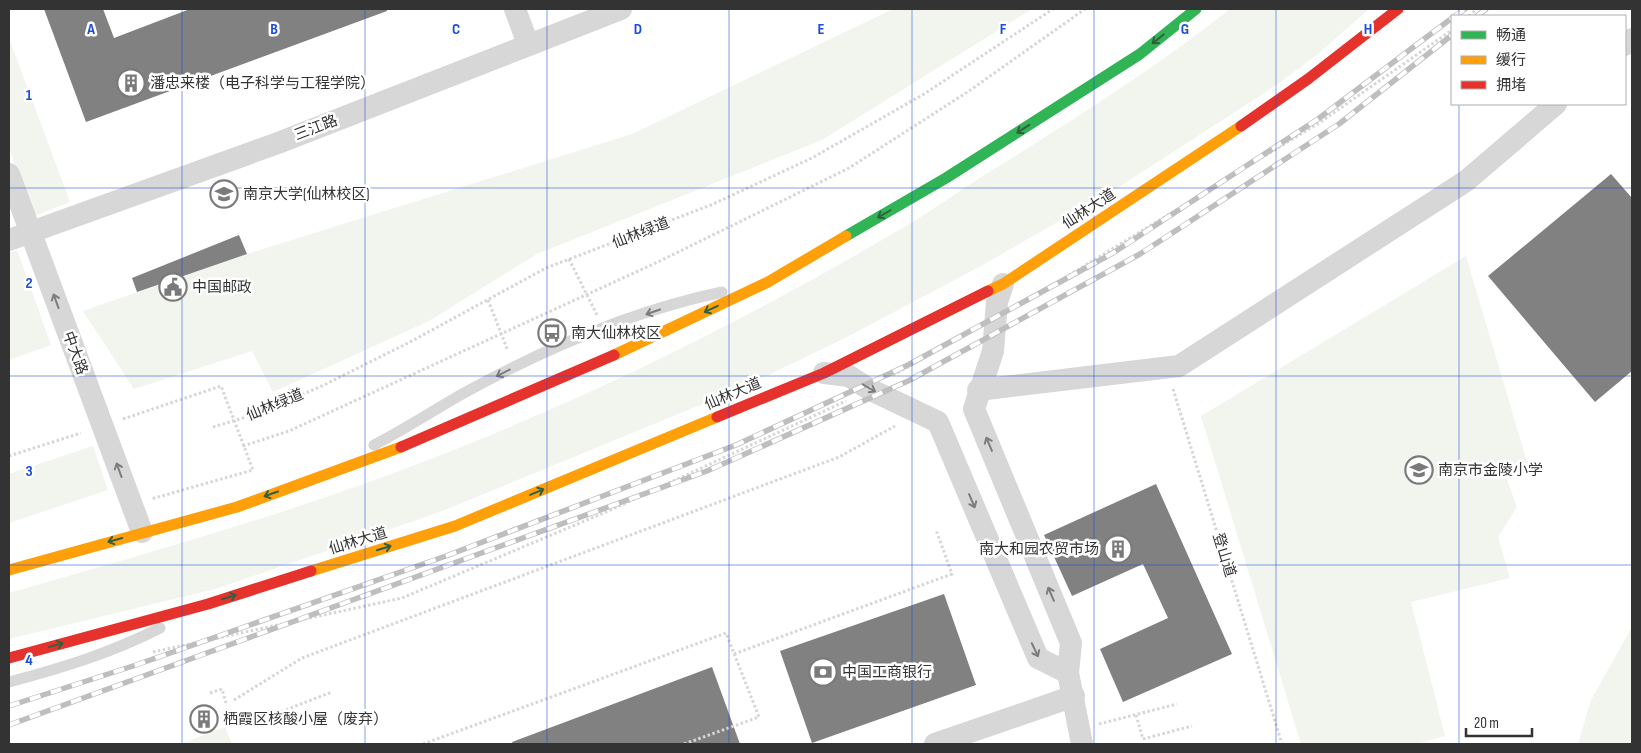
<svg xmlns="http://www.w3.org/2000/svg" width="1641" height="753" font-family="'Sofia Sans Condensed','Noto Sans SC',sans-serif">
<rect width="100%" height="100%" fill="#fff"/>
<g fill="#f1f5ed">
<polygon points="893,9 1032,9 822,140 537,254 429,321 273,392 252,351 134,389 83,311 247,254 632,134"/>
<path d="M1230 9H1369L1319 53 1278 84 1119 187 979 267 845 338 739 389 440 512 215 589 9 639V593C142 555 277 517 407 468 580 403 747 320 906 226 933 210 959 191 986 174 1070 122 1153 70 1230 9Z"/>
<polygon points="9,38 70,202 34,216 9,148"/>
<polygon points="17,250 51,345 9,360 9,253"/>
<polygon points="1466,256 1527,462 1504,472 1517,507 1498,537 1510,578 1411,602 1445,736 1416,744 1301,744 1201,416"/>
<polygon points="93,446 108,490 9,523 9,474"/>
<polygon points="1632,627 1632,744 1578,744 1591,700"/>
<polygon points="225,727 232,744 181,744"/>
</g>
<g fill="#818181">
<polygon points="44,9 103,9 114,38 190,9 387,9 387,11 86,122"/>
<polygon points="1611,174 1632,198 1632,371 1595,402 1488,276"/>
<polygon points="239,235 247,254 137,292 132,278"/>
<polygon points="1156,484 1232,654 1123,702 1100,649 1168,618 1143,564 1072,596 1044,535"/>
<polygon points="944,594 976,685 812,743 780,651"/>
<polygon points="712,667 740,744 513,744 512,742"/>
</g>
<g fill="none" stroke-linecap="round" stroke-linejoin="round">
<g stroke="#d6d6d6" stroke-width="3" stroke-dasharray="2.5 2.5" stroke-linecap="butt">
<polyline points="1469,16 1477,9"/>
<polyline points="569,259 597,315"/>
<polyline points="488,300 508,351"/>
<polyline points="1022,304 1322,121 1452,30"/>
<polyline points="893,375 973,331"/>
<polyline points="1173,389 1282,744"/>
<polyline points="123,419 221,386 253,470 151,499"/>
<polyline points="213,427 266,411 326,384 410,342 546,268 711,205 812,158 924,94 1053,9"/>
<polyline points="243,446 289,431 660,261 849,168 969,91 1085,9"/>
<polyline points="9,456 81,433"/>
<polyline points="153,652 402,598 613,509 846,401"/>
<polyline points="734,654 952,574 936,530"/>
<polyline points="210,693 222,689 226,703"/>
<polyline points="234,700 302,658 839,457 895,426"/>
<polyline points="1136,715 1143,739 1192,726"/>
<polyline points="1099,724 1177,704"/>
<polyline points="244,726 332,692"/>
<polyline points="423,744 726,633 759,717 684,744"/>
</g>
<g stroke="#d7d7d7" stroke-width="11">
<path d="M374 445C405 429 434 410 464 393 544 349 632 311 722 292"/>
<path d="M9 682C62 668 111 653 160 628"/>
</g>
<g stroke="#d7d7d7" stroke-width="22">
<polyline points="515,9 528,44"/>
<polyline points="1625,45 1632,39"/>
<polyline points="9,174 142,532"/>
<polyline points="9,240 278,143 621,9"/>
<polyline points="1003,284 997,302 993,351 974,409 1071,643 1068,673 1082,744"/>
<polyline points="824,373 849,376 869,389 938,422 1038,658 1068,673"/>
<polyline points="978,390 1179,366 1466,181 1556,104"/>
<polyline points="935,744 1074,696"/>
</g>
<polyline stroke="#30b455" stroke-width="11" points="846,236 946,178 1140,54 1196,9"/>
<g stroke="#ff9f0a" stroke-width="11">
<polyline points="988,291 1003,284 1241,126"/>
<polyline points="614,355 768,282 846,236"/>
<polyline points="9,570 237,507 401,447"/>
<polyline points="311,571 455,526 717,417"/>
</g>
<g stroke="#e5322d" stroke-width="11">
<polyline points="1241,126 1308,79 1398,9"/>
<polyline points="717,417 824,373 988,291"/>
<polyline points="401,447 614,355"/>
<polyline points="9,658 208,604 311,571"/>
</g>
<g stroke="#bebebe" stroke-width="5.5">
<g id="rail">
<polyline points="1455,16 1465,9"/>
<polyline points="1477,16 1486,9"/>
<polyline points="9,706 136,665 446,556 736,445 908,365 1113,253 1318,119 1452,18"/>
<polyline points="9,725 707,471 908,381 1140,254 1339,124 1452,35"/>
</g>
</g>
<use href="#rail" stroke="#fff" stroke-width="4" stroke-dasharray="11" stroke-linecap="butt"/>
</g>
<defs><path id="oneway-shaft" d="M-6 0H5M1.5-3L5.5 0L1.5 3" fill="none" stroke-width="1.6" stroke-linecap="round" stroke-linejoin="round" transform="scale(1.25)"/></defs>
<g stroke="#32603f">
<use href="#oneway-shaft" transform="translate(1158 39) rotate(141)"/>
<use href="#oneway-shaft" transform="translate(1023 129) rotate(147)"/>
<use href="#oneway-shaft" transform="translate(884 214) rotate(150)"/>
<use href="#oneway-shaft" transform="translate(711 309) rotate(155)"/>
<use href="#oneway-shaft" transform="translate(537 492) rotate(-23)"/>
<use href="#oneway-shaft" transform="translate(271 494) rotate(161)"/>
<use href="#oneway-shaft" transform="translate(115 540) rotate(164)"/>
<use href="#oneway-shaft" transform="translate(384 548) rotate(-17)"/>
<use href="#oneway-shaft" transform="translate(229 597) rotate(-17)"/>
<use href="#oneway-shaft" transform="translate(56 645) rotate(-15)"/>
</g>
<g stroke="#7d7d7d">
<use href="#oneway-shaft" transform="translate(56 301) rotate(-110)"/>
<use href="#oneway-shaft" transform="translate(653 312) rotate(161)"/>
<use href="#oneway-shaft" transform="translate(503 373) rotate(153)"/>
<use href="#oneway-shaft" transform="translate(869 388) rotate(30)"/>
<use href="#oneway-shaft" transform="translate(989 444) rotate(-113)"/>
<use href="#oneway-shaft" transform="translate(119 470) rotate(-110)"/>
<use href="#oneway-shaft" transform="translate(972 501) rotate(67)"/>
<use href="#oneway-shaft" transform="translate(1051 594) rotate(-113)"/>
<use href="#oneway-shaft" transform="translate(1035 650) rotate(65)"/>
</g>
<path fill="none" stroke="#1d4ed8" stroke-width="1" stroke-opacity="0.55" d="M182 9V744M365 9V744M547 9V744M729 9V744M912 9V744M1094 9V744M1276 9V744M1459 9V16M1459 104V744M9 188H1632M9 376H1632M9 565H1632"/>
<defs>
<g id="building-ring" transform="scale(1.4375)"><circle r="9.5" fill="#fff" stroke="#7a7a7a" stroke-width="1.5"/><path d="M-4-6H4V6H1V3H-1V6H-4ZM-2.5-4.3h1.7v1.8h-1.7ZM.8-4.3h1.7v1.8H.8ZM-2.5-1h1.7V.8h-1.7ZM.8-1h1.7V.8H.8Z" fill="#7a7a7a"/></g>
<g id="university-ring" transform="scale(1.4375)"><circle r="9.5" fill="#fff" stroke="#7a7a7a" stroke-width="1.5"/><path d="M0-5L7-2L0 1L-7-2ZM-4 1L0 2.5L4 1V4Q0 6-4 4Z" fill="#7a7a7a"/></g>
<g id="civic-ring" transform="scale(1.4375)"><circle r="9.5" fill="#fff" stroke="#7a7a7a" stroke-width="1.5"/><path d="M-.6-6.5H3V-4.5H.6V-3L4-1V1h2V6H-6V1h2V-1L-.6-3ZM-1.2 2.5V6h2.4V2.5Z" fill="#7a7a7a"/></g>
<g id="bus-ring" transform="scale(1.4375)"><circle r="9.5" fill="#fff" stroke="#7a7a7a" stroke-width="1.5"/><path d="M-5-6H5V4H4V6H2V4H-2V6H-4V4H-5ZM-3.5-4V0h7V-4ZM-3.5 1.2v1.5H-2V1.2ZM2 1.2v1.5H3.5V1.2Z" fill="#7a7a7a"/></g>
<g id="school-ring" transform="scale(1.4375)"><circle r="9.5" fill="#fff" stroke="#7a7a7a" stroke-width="1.5"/><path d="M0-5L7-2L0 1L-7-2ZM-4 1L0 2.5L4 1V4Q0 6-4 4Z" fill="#7a7a7a"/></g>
<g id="bank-ring" transform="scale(1.4375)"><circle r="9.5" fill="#fff" stroke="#7a7a7a" stroke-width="1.5"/><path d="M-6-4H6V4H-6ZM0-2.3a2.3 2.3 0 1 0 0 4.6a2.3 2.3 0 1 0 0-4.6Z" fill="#7a7a7a"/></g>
</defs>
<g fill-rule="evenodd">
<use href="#building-ring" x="131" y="83"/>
<use href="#university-ring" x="224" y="194"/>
<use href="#civic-ring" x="173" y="287"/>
<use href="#bus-ring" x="552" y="333"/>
<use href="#school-ring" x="1419" y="470"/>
<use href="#building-ring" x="1118" y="549"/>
<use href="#bank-ring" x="823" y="672"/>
<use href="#building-ring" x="204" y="719"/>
</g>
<g text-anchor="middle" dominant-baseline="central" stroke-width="5" stroke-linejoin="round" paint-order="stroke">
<g font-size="15" fill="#333" stroke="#fff" text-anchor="start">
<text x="150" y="83">潘忠来楼（电子科学与工程学院）</text>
<text x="243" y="194">南京大学(仙林校区)</text>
<text x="192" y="287">中国邮政</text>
<text x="571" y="333">南大仙林校区</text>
<text x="1438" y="470">南京市金陵小学</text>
<text x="1099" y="549" text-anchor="end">南大和园农贸市场</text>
<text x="842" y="672">中国工商银行</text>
<text x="223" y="719">栖霞区核酸小屋（废弃）</text>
</g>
<g font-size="15" fill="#333" stroke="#fff">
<text transform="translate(316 128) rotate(-21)">三江路</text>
<text transform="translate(1089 209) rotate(-33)">仙林大道</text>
<text transform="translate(641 233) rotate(-21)">仙林绿道</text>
<text transform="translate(75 353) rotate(70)">中大路</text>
<text transform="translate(733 394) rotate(-23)">仙林大道</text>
<text transform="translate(275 405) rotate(-22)">仙林绿道</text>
<text transform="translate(358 541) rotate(-17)">仙林大道</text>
<text transform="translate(1224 555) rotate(73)">登山道</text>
</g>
</g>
<g font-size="16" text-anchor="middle" font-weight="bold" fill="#1d4ed8" stroke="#fff" stroke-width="5" stroke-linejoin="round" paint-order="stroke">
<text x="91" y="34">A</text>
<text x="274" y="34">B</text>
<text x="456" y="34">C</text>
<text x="638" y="34">D</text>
<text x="821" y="34">E</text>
<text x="1003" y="34">F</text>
<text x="1185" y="34">G</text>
<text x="1368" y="34">H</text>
<text x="29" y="100">1</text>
<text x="29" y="288">2</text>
<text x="29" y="476">3</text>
<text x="29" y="665">4</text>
</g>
<rect width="1641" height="753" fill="none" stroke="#333333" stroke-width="20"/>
<rect x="1451" y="15" width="175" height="90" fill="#ffffff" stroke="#adadad"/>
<rect x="1461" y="31" width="25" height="8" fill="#30b455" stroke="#adadad"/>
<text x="1496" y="40" font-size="15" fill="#333333">畅通</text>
<rect x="1461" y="56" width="25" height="8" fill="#ff9f0a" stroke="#adadad"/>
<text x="1496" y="65" font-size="15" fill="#333333">缓行</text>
<rect x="1461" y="81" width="25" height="8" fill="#e5322d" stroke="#adadad"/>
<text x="1496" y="90" font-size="15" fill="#333333">拥堵</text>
<path d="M1466 728v8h66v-8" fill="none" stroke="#333333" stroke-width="2.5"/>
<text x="1474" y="728" font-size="15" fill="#333333" stroke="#ffffff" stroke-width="4" paint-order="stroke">20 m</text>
</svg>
